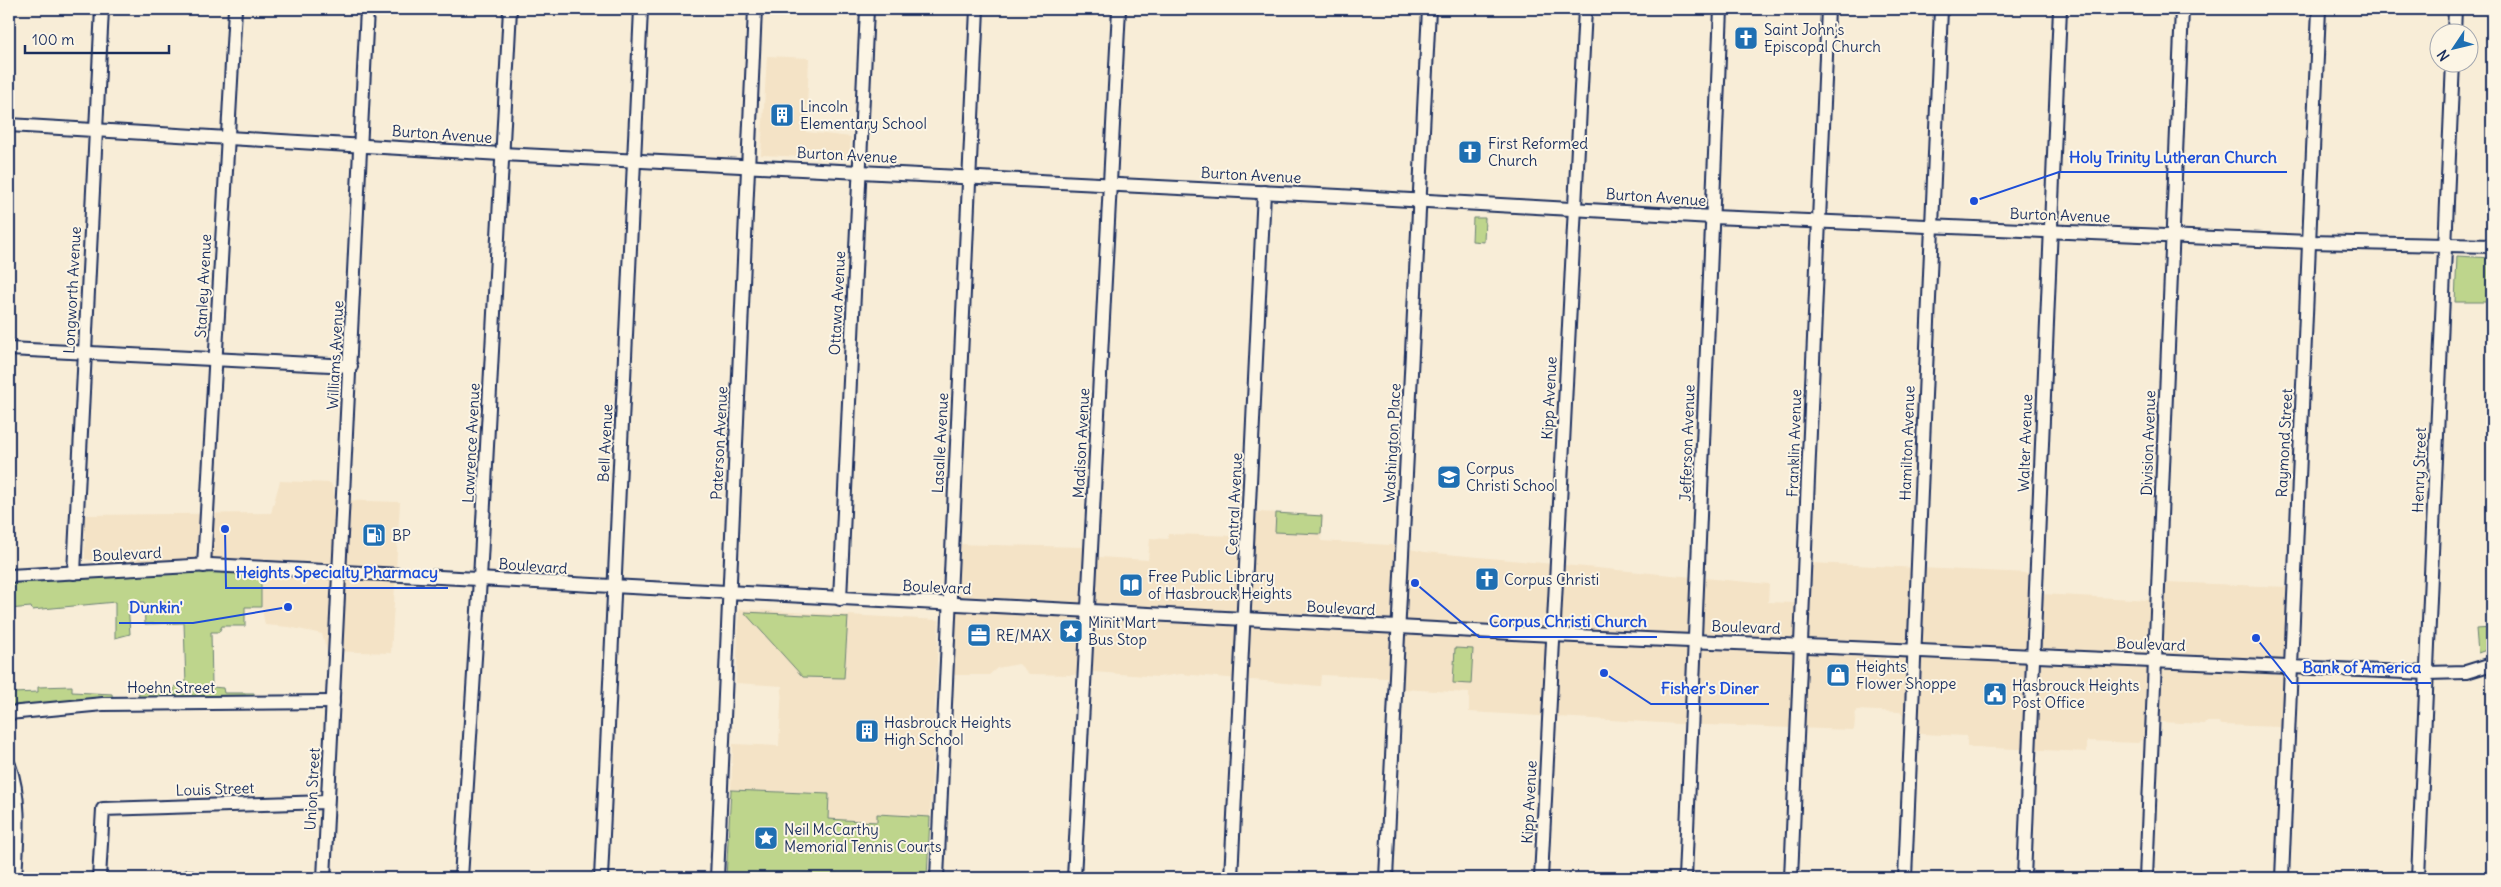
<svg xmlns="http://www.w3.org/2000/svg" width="2501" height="887" font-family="Delius,sans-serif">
<rect width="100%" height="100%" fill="#f8edd7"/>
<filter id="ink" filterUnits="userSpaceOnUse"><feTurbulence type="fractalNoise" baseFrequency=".02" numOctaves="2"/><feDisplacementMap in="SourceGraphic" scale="10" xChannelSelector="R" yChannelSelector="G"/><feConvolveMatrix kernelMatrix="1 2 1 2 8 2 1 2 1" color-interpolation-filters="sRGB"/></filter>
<g filter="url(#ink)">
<g fill="#f4e3c6">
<polygon points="767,56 809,58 806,132 851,137 849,159 761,155"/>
<polygon points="280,481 331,483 337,500 400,502 391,653 327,651 322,634 289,627 265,625 258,588 85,559 84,515 271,513"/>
<polygon points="1258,512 1323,515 1321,541 1390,545 1425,552 1769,584 1768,602 1795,603 1810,563 2030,573 2041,594 2133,599 2149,600 2166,582 2287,587 2281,727 2221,725 2220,722 2205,722 2204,724 2160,722 2138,743 2087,741 2087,752 2018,749 1967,747 1967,736 1920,734 1900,712 1856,710 1854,730 1679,724 1469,712 1469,693 1403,689 1387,678 1321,675 1320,686 1181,674 1158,677 1094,672 1073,675 1029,674 1019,664 997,668 989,675 946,675 952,544 1084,547 1099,557 1148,560 1150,538 1168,539 1168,534 1239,536"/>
<polygon points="739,609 939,620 930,817 878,814 877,822 827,819 828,794 731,790 733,744 779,746 782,686 736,683"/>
</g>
<g fill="#bed58c" stroke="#6c8275">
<polygon points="1473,218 1485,218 1484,242 1472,241"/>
<polygon points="2457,256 2492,258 2492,302 2455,302"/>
<polygon points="1276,513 1322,516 1321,534 1275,532"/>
<polygon points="261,568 261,607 245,607 245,626 222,626 219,632 211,632 212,687 223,688 224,693 254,693 254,703 138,704 139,692 174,691 175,686 186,685 184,623 145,624 144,602 128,602 130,634 115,638 115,602 32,610 31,607 9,609 9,576"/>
<polygon points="744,612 848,617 844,678 803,677"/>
<polygon points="2492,628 2492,648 2478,653 2476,629"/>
<polygon points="1455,648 1473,649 1471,684 1453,683"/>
<polygon points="9,682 12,682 13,693 38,692 38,687 72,686 72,692 112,694 113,704 9,713"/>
<polygon points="731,790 829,794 828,819 877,822 877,814 930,817 927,878 726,878"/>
</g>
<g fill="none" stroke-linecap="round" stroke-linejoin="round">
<g stroke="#1b2f5e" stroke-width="16">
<g id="minor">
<polyline points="2454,32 2455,9"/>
<polyline points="9,125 501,154 1339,196 1712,217 2309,242 2492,246"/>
<polyline points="9,349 351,366"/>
<polyline points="204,566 235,9"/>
<polyline points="74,573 102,9"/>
<polyline points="9,576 210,565 1553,635 2427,673 2466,672 2492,664"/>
<polyline points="840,599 867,9"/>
<polyline points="9,713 103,704 333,702"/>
<path d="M9 765C22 801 17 840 15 878"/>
<polyline points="99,878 103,809 327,802"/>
<polyline points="188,878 189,877"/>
<polyline points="324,878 367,9"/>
<polyline points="461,878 480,579 510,9"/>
<polyline points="601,878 641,9"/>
<polyline points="717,878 755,9"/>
<polyline points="937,878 977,9"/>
<polyline points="1074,878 1119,9"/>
<polyline points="1231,878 1264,192"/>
<polyline points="1386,878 1429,9"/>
<polyline points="1541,878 1585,9"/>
<polyline points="1685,878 1721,9"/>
<polyline points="1791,878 1828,9"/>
<polyline points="1905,878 1941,9"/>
<polyline points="2024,878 2060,9"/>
<polyline points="2146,878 2182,9"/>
<polyline points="2282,878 2319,9"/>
<polyline points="2418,878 2453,62"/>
</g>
</g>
<use href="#minor" stroke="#fcf5e5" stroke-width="12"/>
</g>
</g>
<defs>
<g id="church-square" transform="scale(1.25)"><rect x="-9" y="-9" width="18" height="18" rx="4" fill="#1f6fb2" stroke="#fcf5e5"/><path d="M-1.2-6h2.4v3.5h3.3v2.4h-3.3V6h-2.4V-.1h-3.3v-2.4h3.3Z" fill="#fff"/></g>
<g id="building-square" transform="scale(1.25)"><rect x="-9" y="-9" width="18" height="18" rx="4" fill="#1f6fb2" stroke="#fcf5e5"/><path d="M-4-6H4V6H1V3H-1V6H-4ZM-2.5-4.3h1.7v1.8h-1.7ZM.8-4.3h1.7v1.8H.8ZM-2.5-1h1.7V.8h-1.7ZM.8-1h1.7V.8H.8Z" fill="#fff"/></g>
<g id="school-square" transform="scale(1.25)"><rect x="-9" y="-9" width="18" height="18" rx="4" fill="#1f6fb2" stroke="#fcf5e5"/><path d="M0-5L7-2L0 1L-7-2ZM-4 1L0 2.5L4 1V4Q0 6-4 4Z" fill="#fff"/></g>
<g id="fuel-square" transform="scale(1.25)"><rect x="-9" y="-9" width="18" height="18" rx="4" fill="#1f6fb2" stroke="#fcf5e5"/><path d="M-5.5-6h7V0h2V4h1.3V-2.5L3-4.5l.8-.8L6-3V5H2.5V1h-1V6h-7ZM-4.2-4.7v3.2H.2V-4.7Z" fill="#fff"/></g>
<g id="library-square" transform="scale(1.25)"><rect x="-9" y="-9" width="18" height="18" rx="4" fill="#1f6fb2" stroke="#fcf5e5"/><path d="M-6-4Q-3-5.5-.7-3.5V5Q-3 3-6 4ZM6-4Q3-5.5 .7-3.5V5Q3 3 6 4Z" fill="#fff"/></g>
<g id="sight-square" transform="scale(1.25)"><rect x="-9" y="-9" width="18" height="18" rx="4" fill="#1f6fb2" stroke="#fcf5e5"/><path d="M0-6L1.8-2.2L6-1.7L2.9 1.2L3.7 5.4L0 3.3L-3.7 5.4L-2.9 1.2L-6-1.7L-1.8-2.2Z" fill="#fff"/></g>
<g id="office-square" transform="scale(1.25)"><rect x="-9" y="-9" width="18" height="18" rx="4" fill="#1f6fb2" stroke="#fcf5e5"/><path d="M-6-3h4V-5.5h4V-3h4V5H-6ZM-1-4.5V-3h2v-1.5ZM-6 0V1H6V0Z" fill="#fff"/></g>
<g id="shop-square" transform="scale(1.25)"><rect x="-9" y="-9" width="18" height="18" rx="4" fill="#1f6fb2" stroke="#fcf5e5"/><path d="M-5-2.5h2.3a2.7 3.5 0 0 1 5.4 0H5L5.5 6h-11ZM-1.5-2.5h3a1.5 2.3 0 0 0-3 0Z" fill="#fff"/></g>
<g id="civic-square" transform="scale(1.25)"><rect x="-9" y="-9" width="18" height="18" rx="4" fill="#1f6fb2" stroke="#fcf5e5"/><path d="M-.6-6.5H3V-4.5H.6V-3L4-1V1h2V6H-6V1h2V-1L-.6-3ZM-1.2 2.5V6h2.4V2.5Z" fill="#fff"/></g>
</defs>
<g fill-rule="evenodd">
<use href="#church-square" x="1746" y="38"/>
<use href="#building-square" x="782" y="115"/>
<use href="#church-square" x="1470" y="152"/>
<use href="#school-square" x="1449" y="477"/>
<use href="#fuel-square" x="374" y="535"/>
<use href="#church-square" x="1487" y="579"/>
<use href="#library-square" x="1131" y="585"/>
<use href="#sight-square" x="1071" y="631"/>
<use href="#office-square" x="979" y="635"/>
<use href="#shop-square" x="1838" y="675"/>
<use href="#civic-square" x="1995" y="694"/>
<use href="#building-square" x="867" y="731"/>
<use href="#sight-square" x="766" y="838"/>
</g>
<g text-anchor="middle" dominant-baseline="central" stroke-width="4" stroke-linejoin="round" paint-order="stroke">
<g font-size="15" fill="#1b2f5e" stroke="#fcf5e5" text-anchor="start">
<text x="1764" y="29">Saint John's<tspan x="1764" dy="17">Episcopal Church</tspan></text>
<text x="800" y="106">Lincoln<tspan x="800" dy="17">Elementary School</tspan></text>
<text x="1488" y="143">First Reformed<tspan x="1488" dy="17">Church</tspan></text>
<text x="1466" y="468">Corpus<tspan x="1466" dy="17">Christi School</tspan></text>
<text x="392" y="535">BP</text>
<text x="1148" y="576">Free Public Library<tspan x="1148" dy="17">of Hasbrouck Heights</tspan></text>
<text x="1504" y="579">Corpus Christi</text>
<text x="1088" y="622">Minit Mart<tspan x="1088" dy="17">Bus Stop</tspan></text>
<text x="996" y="635">RE/MAX</text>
<text x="1856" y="666">Heights<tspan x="1856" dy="17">Flower Shoppe</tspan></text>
<text x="2012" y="685">Hasbrouck Heights<tspan x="2012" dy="17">Post Office</tspan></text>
<text x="884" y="722">Hasbrouck Heights<tspan x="884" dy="17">High School</tspan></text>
<text x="784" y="829">Neil McCarthy<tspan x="784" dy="17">Memorial Tennis Courts</tspan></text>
</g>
<g font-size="15" fill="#1b2f5e" stroke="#fcf5e5">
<text transform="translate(442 134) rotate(4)">Burton Avenue</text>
<text transform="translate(847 155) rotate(3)">Burton Avenue</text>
<text transform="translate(1251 175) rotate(3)">Burton Avenue</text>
<text transform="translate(1656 197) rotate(4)">Burton Avenue</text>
<text transform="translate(2060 215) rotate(2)">Burton Avenue</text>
<text transform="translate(203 286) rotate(-87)">Stanley Avenue</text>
<text transform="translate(72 290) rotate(-87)">Longworth Avenue</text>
<text transform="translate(837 303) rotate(-87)">Ottawa Avenue</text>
<text transform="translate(335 355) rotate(-87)">Williams Avenue</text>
<text transform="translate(1549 398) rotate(-87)">Kipp Avenue</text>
<text transform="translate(471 443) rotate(-87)">Lawrence Avenue</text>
<text transform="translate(605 443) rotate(-87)">Bell Avenue</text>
<text transform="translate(719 443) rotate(-87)">Paterson Avenue</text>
<text transform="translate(940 443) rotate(-87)">Lasalle Avenue</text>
<text transform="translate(1081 443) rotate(-87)">Madison Avenue</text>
<text transform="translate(1392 443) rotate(-87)">Washington Place</text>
<text transform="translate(1687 443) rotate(-88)">Jefferson Avenue</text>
<text transform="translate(1794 443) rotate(-88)">Franklin Avenue</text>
<text transform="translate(1907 443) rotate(-88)">Hamilton Avenue</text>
<text transform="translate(2025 443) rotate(-88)">Walter Avenue</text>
<text transform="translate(2148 443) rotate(-88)">Division Avenue</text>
<text transform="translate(2284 443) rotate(-87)">Raymond Street</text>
<text transform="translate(2419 470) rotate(-88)">Henry Street</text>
<text transform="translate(1234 504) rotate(-87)">Central Avenue</text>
<text transform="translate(127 554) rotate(-3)">Boulevard</text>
<text transform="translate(533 566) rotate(4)">Boulevard</text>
<text transform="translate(937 587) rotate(3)">Boulevard</text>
<text transform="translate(1341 608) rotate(3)">Boulevard</text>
<text transform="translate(1746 627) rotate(2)">Boulevard</text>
<text transform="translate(2151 644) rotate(2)">Boulevard</text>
<text x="171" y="687">Hoehn Street</text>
<text transform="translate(215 789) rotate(-2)">Louis Street</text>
<text transform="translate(312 789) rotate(-87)">Union Street</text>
<text transform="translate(1529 802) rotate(-87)">Kipp Avenue</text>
</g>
</g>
<path fill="none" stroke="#1d4ed8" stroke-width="2" d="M1974 201L2059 172H2287M225 529L226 588H448M288 607L193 623H119M1415 583L1479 637H1657M2256 638L2292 683H2431M1604 673L1651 704H1769"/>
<g fill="#1d4ed8" stroke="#fcf5e5" stroke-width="2">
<circle cx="1974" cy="201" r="5"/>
<circle cx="225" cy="529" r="5"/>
<circle cx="288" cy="607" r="5"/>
<circle cx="1415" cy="583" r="5"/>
<circle cx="2256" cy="638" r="5"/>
<circle cx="1604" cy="673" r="5"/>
</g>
<g font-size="16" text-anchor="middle" font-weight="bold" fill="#1d4ed8" stroke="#fcf5e5" stroke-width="4" stroke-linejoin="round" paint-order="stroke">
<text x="2173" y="163">Holy Trinity Lutheran Church</text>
<text x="337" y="578">Heights Specialty Pharmacy</text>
<text x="156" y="613">Dunkin'</text>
<text x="1568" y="627">Corpus Christi Church</text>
<text x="2362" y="673">Bank of America</text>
<text x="1710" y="694">Fisher's Diner</text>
</g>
<rect width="2501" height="887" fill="none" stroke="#fcf5e5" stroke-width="30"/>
<rect x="15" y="15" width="2471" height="857" fill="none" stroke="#1b2f5e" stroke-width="2" filter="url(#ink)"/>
<g transform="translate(2454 48) rotate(235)"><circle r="24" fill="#fcf5e5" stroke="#a2a6af"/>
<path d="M0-4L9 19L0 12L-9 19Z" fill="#1f6fb2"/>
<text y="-8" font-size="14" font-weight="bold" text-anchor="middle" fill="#1b2f5e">N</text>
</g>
<path d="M25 45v8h144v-8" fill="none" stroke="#1b2f5e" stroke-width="2.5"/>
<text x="32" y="45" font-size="15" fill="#1b2f5e" stroke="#fcf5e5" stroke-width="4" paint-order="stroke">100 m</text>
</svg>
